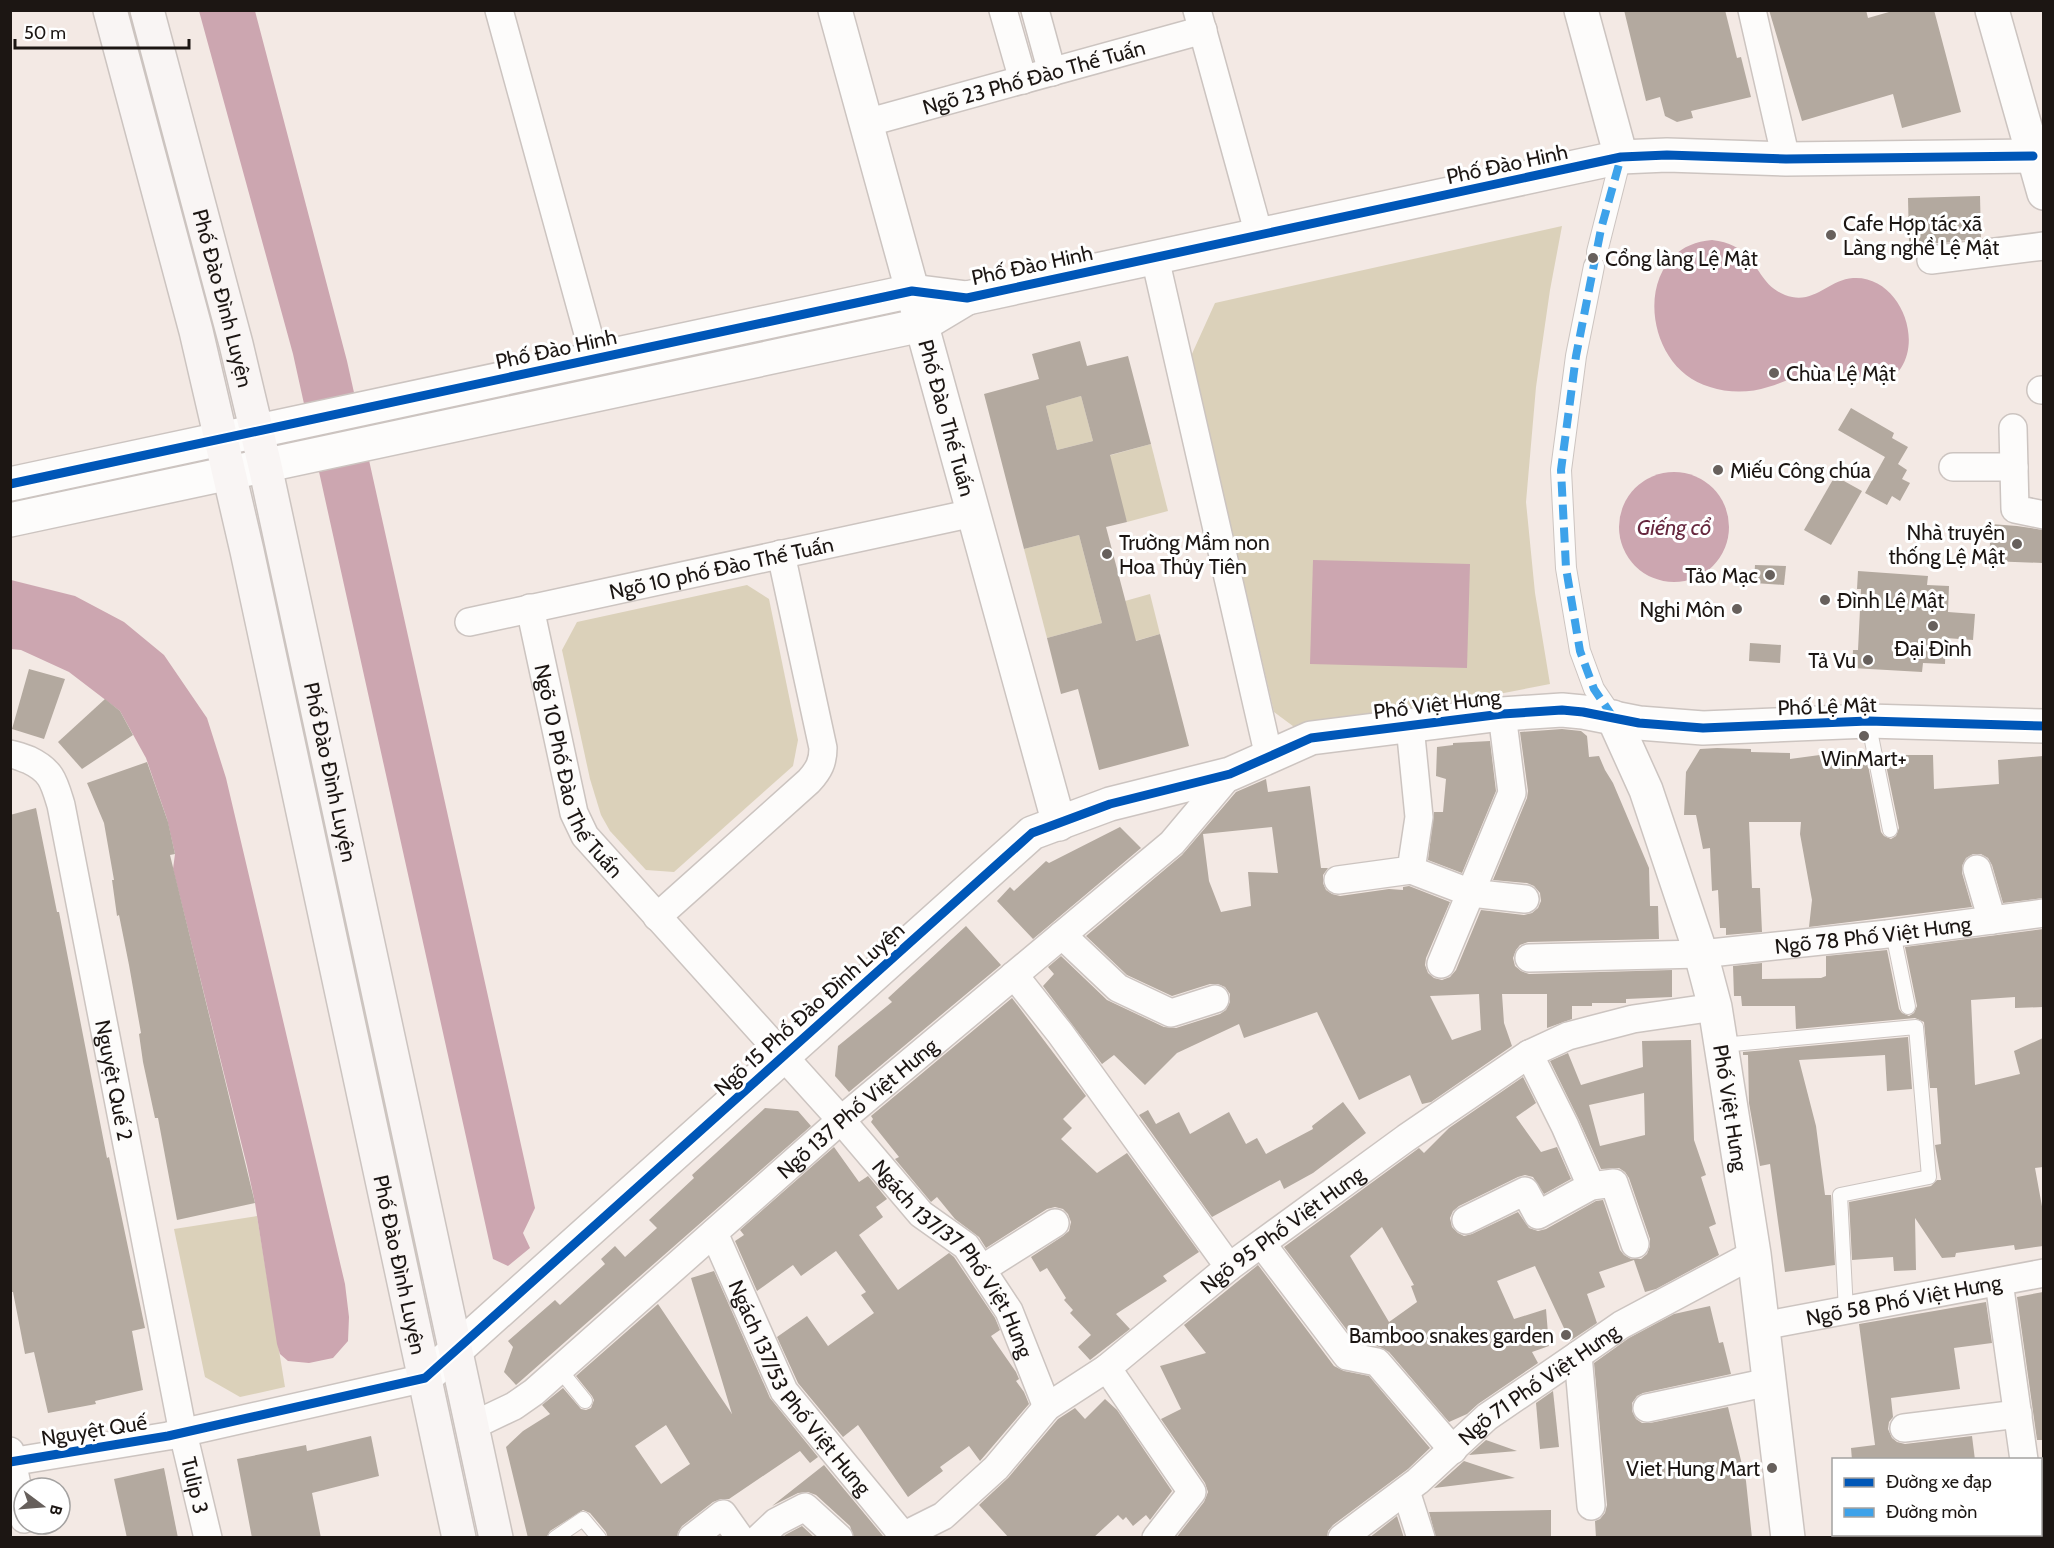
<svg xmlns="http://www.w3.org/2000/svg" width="2054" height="1548" font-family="Cabin,sans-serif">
<rect width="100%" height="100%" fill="#f3e9e4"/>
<g fill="#dbd1ba">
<polygon points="121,11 136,11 219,340 214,341"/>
<polygon points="1562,226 1550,290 1536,387 1526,502 1535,593 1550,684 1301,732 1274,712 1191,356 1215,303"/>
<polygon points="1081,396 1093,441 1057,450 1046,406"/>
<polygon points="1151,444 1168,511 1127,522 1104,457"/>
<polygon points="1079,535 1102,623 1047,638 1024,549"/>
<polygon points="268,551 425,1280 419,1281 263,552"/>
<polygon points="747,585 769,599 798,740 793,766 674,872 646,870 610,831 601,815 590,779 562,650 577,622"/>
<polygon points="1150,594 1160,634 1135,641 1125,601"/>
<polygon points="257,1216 285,1387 240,1397 205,1377 174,1229"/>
</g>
<g fill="#cca6b0">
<polygon points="199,11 255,11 347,361 535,1208 523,1233 530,1248 508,1266 493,1259 293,354"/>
<path d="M1712 240C1761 246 1752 282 1785 295 1814 306 1827 280 1853 278 1896 275 1923 334 1901 368 1885 391 1850 371 1828 371 1807 370 1788 381 1768 387 1750 393 1728 393 1710 387 1640 368 1631 246 1712 240Z"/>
<circle cx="1674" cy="527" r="55"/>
<polygon points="1313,560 1470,564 1467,668 1310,664"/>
<polygon points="11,580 75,596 124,622 164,655 207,718 226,778 345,1284 349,1317 348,1341 333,1358 309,1363 288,1361 280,1354 277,1344 255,1203 247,1166 173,869 175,854 167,819 146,758 120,711 69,672 21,650 11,649"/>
</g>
<g fill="#b3a99f" fill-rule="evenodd">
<polygon points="1624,10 1725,10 1737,58 1741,57 1751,97 1691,111 1693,118 1677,122 1665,116 1660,97 1646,101"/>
<polygon points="1769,10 1866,10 1868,18 1896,10 1934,10 1961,112 1902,128 1893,94 1802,121"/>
<polygon points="1980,196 1981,238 1943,243 1909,243 1908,198"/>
<path d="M1080 341 1087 366 1128 356 1151 444 1110 455 1127 522 1106 527 1136 641 1160 634 1189 746 1099 770 1078 689 1061 694 1047 638 1102 623 1079 535 1024 549 984 394 1039 379 1032 354ZM1081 396 1093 441 1057 450 1046 406Z"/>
<polygon points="1851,408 1894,433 1892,438 1908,447 1898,464 1907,470 1902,479 1910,483 1900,501 1892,496 1887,505 1865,493 1885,457 1838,430"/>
<polygon points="1835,476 1862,491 1831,545 1804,530"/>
<polygon points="1991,524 2017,526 2043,530 2043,563 1989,561"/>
<polygon points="1755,565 1786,566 1784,585 1754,583"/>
<polygon points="1858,571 1928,576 1927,585 1949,586 1948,612 1975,614 1973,640 1946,638 1945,664 1923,663 1922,672 1852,668 1853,650 1858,650 1861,589 1857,589"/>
<polygon points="1750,643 1781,645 1780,663 1749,661"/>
<polygon points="29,669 65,679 44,739 12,729"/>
<polygon points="105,699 120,711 133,735 82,769 58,742"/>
<path d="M1562 729 1581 731 1587 736 1589 757 1599 756 1605 770 1613 783 1649 868 1650 906H1658L1659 939 1528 942 1520 945 1516 950 1513 958 1515 966 1521 971 1529 974 1672 970V997L1626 999V1003H1592V1006H1572V1019L1547 1028V994H1502L1504 1023 1512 1046 1431 1102 1422 1104 1410 1075 1359 1100 1317 1012 1244 1038 1239 1024 1177 1053 1145 1085 1114 1055 1102 1064 1043 986 1054 974 1048 967 1061 956 1107 1000 1164 1027 1176 1028 1220 1014 1226 1010 1230 1002V994L1225 987 1218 984H1210L1172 996 1127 975 1086 936 1182 855 1236 792 1266 779 1268 792 1310 786 1321 868H1328L1323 875V883L1326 890 1332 894 1340 896 1389 889 1403 890V887L1409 886 1450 902 1426 958 1425 965 1428 973 1434 978 1442 980 1450 977 1456 970 1481 910 1524 915 1532 913 1538 908 1541 901 1540 893 1534 886 1527 883 1493 880 1527 798 1528 791 1520 732ZM1272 827 1278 873 1248 872 1251 906 1221 912 1209 881 1203 834ZM1479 994 1481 1030 1452 1040 1430 996Z"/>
<polygon points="1490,741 1496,791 1462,873 1428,860 1434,812 1443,812 1446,779 1436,776 1437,747 1453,745 1453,743"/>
<polygon points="1717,748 1751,749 1751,752 1790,753 1790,759 1842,752 1842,755 1866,755 1881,832 1884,836 1891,839 1896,836 1899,828 1884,755 1933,755 1934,789 1999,784 1998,760 2043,756 2043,898 2003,903 1992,865 1988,858 1981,854 1973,854 1966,858 1962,866 1962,873 1972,907 1809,927 1812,900 1800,834 1801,822 1749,822 1752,888 1760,888 1762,932 1726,935 1726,928 1720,928 1718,890 1712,891 1710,848 1703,849 1696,815 1684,815 1686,772 1700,749"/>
<polygon points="147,762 168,822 175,854 170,855 255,1203 177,1220 158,1118 155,1118 143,1062 139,1034 141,1033 129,965 119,915 117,916 112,880 114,880 104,823 87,783"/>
<polygon points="36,808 57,912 59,912 107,1158 109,1157 145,1328 132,1331 143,1390 95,1401 96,1404 48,1413 34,1352 25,1354 13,1292 10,1292 10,815"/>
<polygon points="1120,827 1141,848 1033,939 997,901 1010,887 1014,891 1046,861 1049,863"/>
<polygon points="966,926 1001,965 849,1092 835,1076 838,1046 892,1002 888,998"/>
<polygon points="2043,929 2043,1007 2015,1008 2015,997 1971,1000 1975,1085 2020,1074 2014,1051 2043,1038 2043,1167 2035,1168 2043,1212 2043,1246 2015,1250 2014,1245 1956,1253 1955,1257 1942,1258 1915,1218 1916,1270 1894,1271 1893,1257 1852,1260 1849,1202 1931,1186 1937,1180 1941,1180 1935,1145 1941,1144 1937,1088 1930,1088 1924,1022 1915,1018 1796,1029 1795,1006 1742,1006 1741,996 1734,996 1733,966 1762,963 1762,979 1821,978 1826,976 1826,956 1887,950 1899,1009 1902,1013 1909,1016 1914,1013 1917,1006 1905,947"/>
<polygon points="1012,998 1086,1096 1063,1119 1072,1128 1061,1139 1097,1173 1127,1153 1199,1252 1163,1276 1167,1281 1116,1314 1130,1329 1090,1360 1078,1347 1091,1335 1070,1313 1073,1310 1064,1300 1066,1298 1047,1268 1040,1272 1031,1257 1063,1236 1069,1231 1071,1222 1068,1214 1063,1209 1055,1207 1047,1209 986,1248 979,1237 955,1219 937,1197 931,1202 895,1159 899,1157 871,1122 873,1119 871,1116"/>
<polygon points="1908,1037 1912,1089 1887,1091 1885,1055 1799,1060 1816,1126 1825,1195 1831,1195 1835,1265 1785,1272 1770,1164 1760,1166 1749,1103 1748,1055 1743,1055 1743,1052"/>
<path d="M1691 1040 1694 1140 1706 1175 1701 1177 1716 1224 1709 1227 1719 1255 1656 1289 1645 1292 1634 1260 1599 1272 1605 1287 1587 1294 1597 1323 1570 1341 1535 1266 1497 1281 1514 1319 1546 1309 1549 1346 1532 1352 1538 1363 1478 1404 1467 1414 1449 1422 1389 1352 1380 1347 1356 1342 1284 1247 1419 1148 1424 1153 1449 1128 1523 1077 1536 1103 1516 1117 1541 1152 1557 1147 1571 1179 1544 1194 1533 1177 1525 1175 1518 1177 1459 1206 1453 1211 1450 1218 1452 1227 1458 1233 1464 1236 1472 1234 1518 1212 1529 1228 1538 1231 1546 1229 1596 1201 1603 1200 1620 1250 1624 1255 1631 1259H1641L1647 1254 1650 1246V1239L1629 1178 1625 1172 1619 1168 1601 1169 1579 1120 1550 1061 1568 1053 1581 1085 1643 1067 1642 1041ZM1644 1093 1645 1135 1600 1146 1589 1105ZM1382 1227 1414 1285 1411 1286 1417 1302 1389 1322 1350 1256Z"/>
<polygon points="1343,1102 1366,1133 1313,1173 1284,1189 1280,1180 1212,1217 1139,1115 1148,1110 1156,1124 1179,1112 1190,1134 1229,1112 1246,1144 1257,1138 1266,1154 1313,1129 1312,1126"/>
<polygon points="765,1108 798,1111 811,1126 516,1385 504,1372 513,1347 508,1341 555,1300 560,1305 605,1264 601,1259 615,1246 625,1257 657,1228 649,1220 694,1178 692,1175"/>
<polygon points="834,1147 859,1182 868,1176 887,1199 876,1207 883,1217 859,1235 898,1290 949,1253 954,1257 995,1318 1000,1330 991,1336 1016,1372 1019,1379 1016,1381 1024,1392 1029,1404 980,1461 969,1446 940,1467 943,1471 908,1497 858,1425 843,1437 798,1383 777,1337 807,1316 828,1346 874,1313 861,1295 866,1292 836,1251 801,1276 793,1265 757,1291 735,1241 744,1235 740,1230"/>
<polygon points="1258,1265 1334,1366 1344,1371 1369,1376 1430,1448 1408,1469 1333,1525 1328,1531 1327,1538 1176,1538 1204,1502 1208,1492 1205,1483 1161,1419 1181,1409 1160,1366 1206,1353 1184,1325"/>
<path d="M714 1271 770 1398 818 1457 810 1463 800 1451 729 1499H721L713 1502 682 1526 678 1532 677 1538H608L606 1532 590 1513 583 1510 550 1531 546 1538H528L506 1447 523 1431 550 1414 542 1405 563 1388 581 1409 586 1410 591 1408 594 1400 592 1396 576 1376 658 1304 732 1414 691 1278ZM666 1425 690 1464 661 1484 635 1446Z"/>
<polygon points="2043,1292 2043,1440 2037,1440 2017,1297"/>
<polygon points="1986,1302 1992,1343 1954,1348 1960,1389 1891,1398 1893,1417 1889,1422 1888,1429 1892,1438 1897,1442 1905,1444 1972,1436 1975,1460 1852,1460 1851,1448 1875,1445 1859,1324"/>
<polygon points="1710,1306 1719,1343 1723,1342 1731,1374 1643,1393 1637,1396 1632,1403 1632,1411 1636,1419 1642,1423 1650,1423 1728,1407 1746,1481 1752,1538 1596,1538 1595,1521 1600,1519 1605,1513 1607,1505 1594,1363 1629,1338 1674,1314"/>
<polygon points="1553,1391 1559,1447 1540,1449 1536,1403"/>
<polygon points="1105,1399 1117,1410 1172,1491 1150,1520 1146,1515 1133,1526 1126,1517 1123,1520 1118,1515 1093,1538 1009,1538 979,1505 1008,1478 1058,1419 1075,1408 1085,1419"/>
<polygon points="371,1436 379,1476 312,1493 321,1538 252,1538 237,1459 306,1445 307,1451"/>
<polygon points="1486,1440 1517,1451 1469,1455"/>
<polygon points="1464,1461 1515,1478 1434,1488"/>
<polygon points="824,1465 883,1536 883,1538 854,1538 850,1526 816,1495 808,1492 798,1493 772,1506"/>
<polygon points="164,1468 178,1538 127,1538 114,1479"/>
<polygon points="1551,1510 1551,1538 1436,1538 1429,1512"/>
<polygon points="1397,1516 1404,1538 1369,1538"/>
<polygon points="802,1526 815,1538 783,1538 785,1535"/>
</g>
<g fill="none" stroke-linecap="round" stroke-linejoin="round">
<g stroke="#ccc4c0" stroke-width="16">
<g id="service">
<polyline points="1868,721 1890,830"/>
<polyline points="1893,933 1908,1007"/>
<polyline points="1722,1045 1916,1027 1929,1177 1840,1195 1846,1311"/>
<polyline points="560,1370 585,1401"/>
<polyline points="555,1538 583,1519 599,1538"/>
</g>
</g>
<g stroke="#ccc4c0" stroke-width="22">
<g id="pedestrian">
<polyline points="1597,252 1621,157"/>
<polyline points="1594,266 1576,356 1561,470 1566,568 1580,651 1594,689 1613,717"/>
</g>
</g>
<g stroke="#ccc4c0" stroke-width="30">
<g id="minor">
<polyline points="499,10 595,359"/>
<polyline points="1003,10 1023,80"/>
<polyline points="1035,10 1052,72"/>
<polyline points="1197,10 1259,235"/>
<polyline points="1752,10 1786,159"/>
<path id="s1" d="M866 123 1203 30"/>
<polyline points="1155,258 1269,757"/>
<polyline points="1931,260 2044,246"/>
<polyline points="2041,390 2044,390"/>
<polyline points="2013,428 2015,509 2044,515"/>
<polyline points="1953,467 2014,467"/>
<path id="s2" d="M530 608 574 813 585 836 841 1120 921 1214 966 1246 1009 1311 1047 1407"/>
<path id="s3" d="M469 622 973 513"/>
<path id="s4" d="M10 754C17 755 23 758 29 760 52 771 54 782 61 805L183 1433 208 1538"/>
<polyline points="1977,869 1992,920"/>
<polyline points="1411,870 1471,893 1525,899"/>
<polyline points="1338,880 1411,870 1419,817 1410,726"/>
<path d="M657 917 809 781C819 770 823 762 823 748L781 554"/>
<polyline points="1062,935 1118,988 1171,1013 1215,999"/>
<path id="s5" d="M1529 958 1701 954 1887 934 2044 913"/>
<polyline points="1441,964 1512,793 1502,714"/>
<polyline points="1014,975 1060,1033 1229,1267"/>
<polyline points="1529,1054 1565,1126 1591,1186"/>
<polyline points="1466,1220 1525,1191 1538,1215 1591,1186 1614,1183 1635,1244"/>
<path id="s6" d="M714 1233 784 1391 902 1534"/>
<polyline points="1262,1244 1347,1356 1377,1362 1453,1450"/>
<polyline points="982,1269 1055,1223"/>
<polyline points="1999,1282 2024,1460"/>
<path id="s7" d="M1762 1326 2044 1273"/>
<polyline points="1578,1355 1591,1506"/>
<polyline points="1107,1368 1192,1492 1156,1538"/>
<polyline points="1647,1408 1769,1382"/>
<path id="s8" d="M472 1426 514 1406 534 1392 841 1120 1172 843 1230 774"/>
<polyline points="1904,1428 2018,1414"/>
<polyline points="10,1451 24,1519"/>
<polyline points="10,1462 168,1436 425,1378"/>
<polyline points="1406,1491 1421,1538"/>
<polyline points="2035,1534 2035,1538"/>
<polyline points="692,1538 723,1514 740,1538"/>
<polyline points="759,1538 776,1522 805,1507 839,1538"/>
<path id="s9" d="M899 1538 943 1516 996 1468 1047 1407 1107 1368 1229 1267 1406 1138 1529 1054 1568 1036 1633 1019 1715 1007"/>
<path id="s10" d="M1342 1538 1418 1481 1487 1417 1578 1355 1621 1325 1754 1254"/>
</g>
</g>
<g stroke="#ccc4c0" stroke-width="36">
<g id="tertiary">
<path id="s11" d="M835 10 1059 824"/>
<polyline points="1581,10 1621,157"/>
<polyline points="1992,10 2044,193"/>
<polyline points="10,484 912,291 967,298 1621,157 1667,155 1786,159 2033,156"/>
<polyline points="10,520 922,325 967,298"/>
<path id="s12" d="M1613 717 1646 790 1701 954 1715 1007 1754 1254 1788 1538"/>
<polyline points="425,1378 1032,833 1110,804 1230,774 1311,738 1502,714 1562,710 1583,712 1639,723 1703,728 1868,721 2044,726"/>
</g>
</g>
<g stroke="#ccc4c0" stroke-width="36">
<g id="secondary">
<path id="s13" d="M110 10 196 331 247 551 459 1538"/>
<path id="s14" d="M147 10 236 344 265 466 496 1538"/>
</g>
</g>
<use href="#service" stroke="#fdfcfb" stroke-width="14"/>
<use href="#pedestrian" stroke="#fdfcfb" stroke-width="20"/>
<use href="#minor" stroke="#fdfcfb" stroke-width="27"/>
<use href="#tertiary" stroke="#fdfcfb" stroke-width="33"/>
<use href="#secondary" stroke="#f9f5f4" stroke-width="33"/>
<polyline stroke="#3da2ea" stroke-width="8" stroke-dasharray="15 8" stroke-linecap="butt" points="1613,717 1594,689 1580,651 1566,568 1561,470 1576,356 1601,229 1621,157"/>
<g stroke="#fff" stroke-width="13">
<g id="cycleway">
<polyline points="10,484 912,291 967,298 1621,157 1667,155 1786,159 2033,156"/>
<polyline points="10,1462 168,1436 425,1378 1032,833 1110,804 1230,774 1311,738 1502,714 1562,710 1583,712 1639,723 1703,728 1868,721 2044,726"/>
</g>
</g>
<use href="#cycleway" stroke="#0057b8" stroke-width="9"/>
</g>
<g fill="#67605c" stroke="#fff" stroke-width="2">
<circle cx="1831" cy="235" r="6"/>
<circle cx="1593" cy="258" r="6"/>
<circle cx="1774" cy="373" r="6"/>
<circle cx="1718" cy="470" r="6"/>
<circle cx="2017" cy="544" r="6"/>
<circle cx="1107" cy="554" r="6"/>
<circle cx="1770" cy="575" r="6"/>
<circle cx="1825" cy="600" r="6"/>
<circle cx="1737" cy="609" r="6"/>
<circle cx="1933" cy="626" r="6"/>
<circle cx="1868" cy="660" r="6"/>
<circle cx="1864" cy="736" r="6"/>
<circle cx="1566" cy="1335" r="6"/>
<circle cx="1772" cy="1468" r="6"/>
</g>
<g text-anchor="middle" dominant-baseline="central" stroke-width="6" stroke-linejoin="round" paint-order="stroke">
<g font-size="21" fill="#1c1613" stroke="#fff">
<text stroke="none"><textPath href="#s1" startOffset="174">Ngõ 23 Phố Đào Thế Tuấn</textPath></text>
<text transform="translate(1507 164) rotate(-12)">Phố Đào Hinh</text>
<text transform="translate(1032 265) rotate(-12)">Phố Đào Hinh</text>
<text stroke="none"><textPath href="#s14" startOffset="298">Phố Đào Đình Luyện</textPath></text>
<text transform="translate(556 349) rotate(-12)">Phố Đào Hinh</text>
<text stroke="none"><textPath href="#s11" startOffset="423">Phố Đào Thế Tuấn</textPath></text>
<text stroke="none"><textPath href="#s3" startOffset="258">Ngõ 10 phố Đào Thế Tuấn</textPath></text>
<text transform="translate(1437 704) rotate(-7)">Phố Việt Hưng</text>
<text transform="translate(1827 706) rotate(-2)">Phố Lệ Mật</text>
<text stroke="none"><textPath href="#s2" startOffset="172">Ngõ 10 Phố Đào Thế Tuấn</textPath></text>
<text stroke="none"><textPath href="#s14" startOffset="784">Phố Đào Đình Luyện</textPath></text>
<text stroke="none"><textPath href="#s5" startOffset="345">Ngõ 78 Phố Việt Hưng</textPath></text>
<text transform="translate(809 1009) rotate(-42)">Ngõ 15 Phố Đào Đình Luyện</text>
<text stroke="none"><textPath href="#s4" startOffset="358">Nguyệt Quế 2</textPath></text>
<text stroke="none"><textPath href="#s12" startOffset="410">Phố Việt Hưng</textPath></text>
<text stroke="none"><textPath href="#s8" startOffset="501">Ngõ 137 Phố Việt Hưng</textPath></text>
<text stroke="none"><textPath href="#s9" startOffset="495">Ngõ 95 Phố Việt Hưng</textPath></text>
<text stroke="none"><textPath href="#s2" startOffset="798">Ngách 137/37 Phố Việt Hưng</textPath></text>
<text stroke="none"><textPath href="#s13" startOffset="1288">Phố Đào Đình Luyện</textPath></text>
<text stroke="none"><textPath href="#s7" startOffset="144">Ngõ 58 Phố Việt Hưng</textPath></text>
<text stroke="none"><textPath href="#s10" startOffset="250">Ngõ 71 Phố Việt Hưng</textPath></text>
<text stroke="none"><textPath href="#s6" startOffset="178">Ngách 137/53 Phố Việt Hưng</textPath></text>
<text transform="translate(94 1430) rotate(-9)">Nguyệt Quế</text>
<text stroke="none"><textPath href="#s4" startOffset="771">Tulip 3</textPath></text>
</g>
<g font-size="21" fill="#1c1613" stroke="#fff" text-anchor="start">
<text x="1843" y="223">Cafe Hợp tác xã<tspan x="1843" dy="24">Làng nghề Lệ Mật</tspan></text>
<text x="1605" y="258">Cổng làng Lệ Mật</text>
<text x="1786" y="373">Chùa Lệ Mật</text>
<text x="1730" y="470">Miếu Công chúa</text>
<text x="2005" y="532" text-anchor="end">Nhà truyền<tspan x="2005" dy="24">thống Lệ Mật</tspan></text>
<text x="1119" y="542">Trường Mầm non<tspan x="1119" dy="24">Hoa Thủy Tiên</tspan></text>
<text x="1758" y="575" text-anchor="end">Tảo Mạc</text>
<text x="1837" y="600">Đình Lệ Mật</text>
<text x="1725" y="609" text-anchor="end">Nghi Môn</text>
<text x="1933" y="648" text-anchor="middle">Đại Đình</text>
<text x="1856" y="660" text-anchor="end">Tả Vu</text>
<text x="1864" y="758" text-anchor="middle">WinMart+</text>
<text x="1554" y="1335" text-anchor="end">Bamboo snakes garden</text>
<text x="1760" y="1468" text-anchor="end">Viet Hung Mart</text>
</g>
<g font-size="22" font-style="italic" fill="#67283f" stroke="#fff">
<text x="1674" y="527">Giếng cổ</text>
</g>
</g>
<rect width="2054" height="1548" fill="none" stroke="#1c1613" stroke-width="24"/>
<rect x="1832" y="1458" width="210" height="78" fill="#ffffff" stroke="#a4a2a1" stroke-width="1.5"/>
<rect x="1844" y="1478" width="30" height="9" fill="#0057b8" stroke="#a4a2a1" stroke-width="1.5"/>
<text x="1886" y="1488" font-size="18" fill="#1c1613">Đường xe đạp</text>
<rect x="1844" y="1508" width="30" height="9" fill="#3da2ea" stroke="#a4a2a1" stroke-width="1.5"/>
<text x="1886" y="1518" font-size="18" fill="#1c1613">Đường mòn</text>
<g transform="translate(42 1506) rotate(106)"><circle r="28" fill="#ffffff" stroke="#a4a2a1" stroke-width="1.5"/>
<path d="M0-4.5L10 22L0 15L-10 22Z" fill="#67605c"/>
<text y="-9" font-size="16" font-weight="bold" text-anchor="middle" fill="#1c1613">B</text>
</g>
<path d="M15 39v9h174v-9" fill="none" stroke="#1c1613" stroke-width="3"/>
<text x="24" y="39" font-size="18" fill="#1c1613" stroke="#ffffff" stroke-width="4.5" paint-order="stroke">50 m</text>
</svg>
